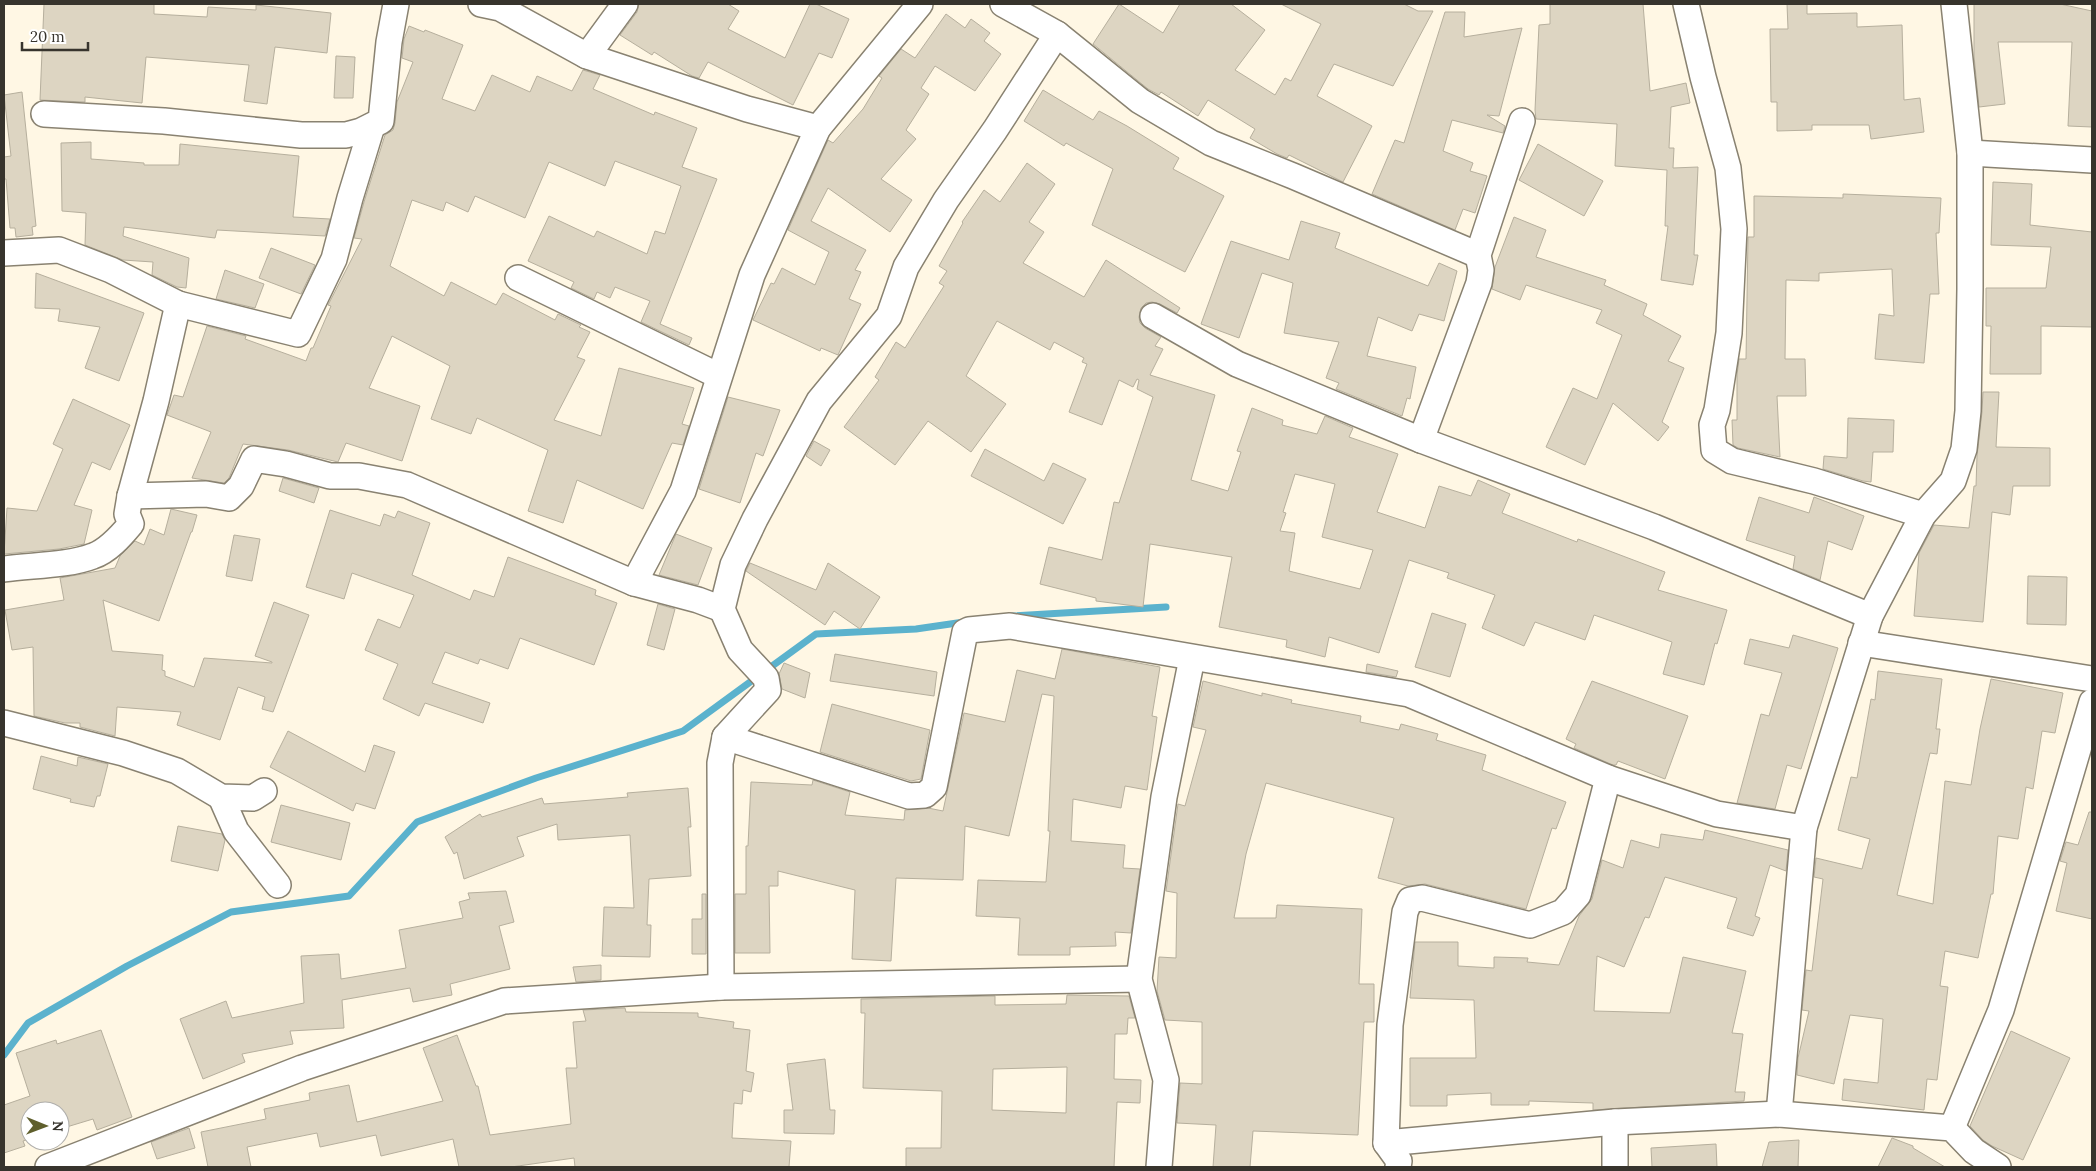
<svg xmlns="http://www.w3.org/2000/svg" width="2096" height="1171" font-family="Lora,serif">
<rect width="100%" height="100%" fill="#fff7e4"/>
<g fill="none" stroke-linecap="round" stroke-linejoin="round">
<g stroke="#5bb2cd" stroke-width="7">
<polyline points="1012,616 1166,607"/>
<polyline points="4,1055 28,1023 127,966 231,912 349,896 417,822 536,778 683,731 816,634 916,629 964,622"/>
</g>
</g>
<g fill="#ddd5c2" stroke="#b6af9d" fill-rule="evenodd">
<polygon points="44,4 154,4 154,14 207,17 208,7 256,10 256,5 331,13 327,53 275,47 267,104 244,101 249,65 146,57 142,103 85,97 85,102 40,100"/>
<polygon points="639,4 728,4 739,11 728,29 785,58 810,4 816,4 849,19 832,58 819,53 793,105 708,62 699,78 692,76 654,52 652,55 620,35 637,12"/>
<polygon points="1119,4 1163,33 1180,4 1231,4 1265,30 1235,70 1275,95 1285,78 1291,81 1321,24 1281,4 1404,4 1418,11 1433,11 1393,86 1334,64 1317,96 1372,126 1343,182 1289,155 1287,158 1277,154 1250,138 1255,129 1208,100 1198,116 1161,92 1159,95 1148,89 1093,44"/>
<polygon points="1550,4 1643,4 1650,91 1686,83 1690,103 1671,107 1669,148 1674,148 1673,168 1698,167 1694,255 1698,255 1693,285 1661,280 1668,226 1665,226 1667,170 1615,166 1617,124 1536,119 1535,110 1539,25 1550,24"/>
<polygon points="1787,4 1807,4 1807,14 1857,13 1857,27 1902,25 1904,100 1920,98 1924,132 1871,139 1869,125 1812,125 1812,130 1777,131 1777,102 1771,102 1770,29 1788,29"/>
<polygon points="1974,4 2060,4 2092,11 2092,127 2068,126 2072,42 1998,42 2005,104 1979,107 1974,56"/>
<polygon points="1445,12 1465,12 1464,37 1522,28 1499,116 1487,115 1505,126 1503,133 1452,120 1443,151 1473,163 1470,171 1487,176 1475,213 1463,209 1455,230 1372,194 1395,140 1404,143"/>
<polygon points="946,14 965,28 971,19 990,33 984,41 1001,54 975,91 935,66 921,88 929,94 906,130 916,139 881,179 912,200 890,232 828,188 811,221 866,250 855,270 861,272 849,299 861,304 838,355 821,348 820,351 753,320 771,283 774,284 782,268 815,285 829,252 788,230 828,140 833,143 863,109 882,78 879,76 901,49 915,58"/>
<polygon points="409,26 424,32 425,30 463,45 442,99 475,111 492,75 530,92 537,76 572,91 583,70 600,75 593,89 654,115 655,112 697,128 682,167 717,179 660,324 692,338 689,345 641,322 650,301 615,287 610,298 597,292 594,299 571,288 574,282 528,261 549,216 594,237 597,231 647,254 655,231 665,234 681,186 615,161 605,186 549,162 525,218 475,196 468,212 446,202 443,211 412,200 390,266 444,296 451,282 496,305 503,293 555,320 558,314 581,325 579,327 590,332 577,357 585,360 554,420 601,436 619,368 694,388 682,424 689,426 683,445 672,443 643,509 577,480 563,523 528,511 548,450 477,418 471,434 431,419 450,366 392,336 369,388 420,406 402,461 346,443 338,462 288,450 243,444 229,478 224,483 192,478 211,432 167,415 174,395 183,397 207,326 246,336 245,339 306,361 311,348 313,348 331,306 328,305 362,239 354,238 364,202 385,135 393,130 395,123 397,102 413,62 402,58 404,39"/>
<polygon points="336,56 355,57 353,98 334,98"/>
<polygon points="1043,90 1093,120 1099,111 1127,126 1179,158 1173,169 1224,196 1185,272 1092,225 1113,169 1066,143 1064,146 1024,121"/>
<polygon points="22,92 36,226 32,227 33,235 16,237 15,228 10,228 6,179 4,179 4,157 11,156 4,95"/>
<polygon points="91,142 91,159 144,163 144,165 179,165 180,144 299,156 293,217 330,219 325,236 217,230 215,238 124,227 123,236 189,258 186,288 177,287 152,275 153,262 123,260 85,245 86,213 62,211 61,143"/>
<polygon points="1538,144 1603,181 1584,216 1519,180"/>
<path d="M1027 163 1055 184 1029 222 1044 232 1023 263 1084 297 1106 260 1180 308 1177 313 1160 304 1152 302 1146 303 1141 308 1139 317 1140 323 1145 328 1161 337 1155 346 1163 349 1150 375 1215 395 1191 480 1228 491 1241 452 1237 451 1252 408 1283 420 1282 425 1317 434 1325 416 1353 428 1349 437 1398 454 1377 512 1425 528 1439 486 1471 496 1478 480 1510 494 1502 513 1577 542 1578 539 1665 572 1658 590 1727 610 1717 644 1715 643 1704 685 1663 674 1672 642 1594 615 1585 640 1535 622 1524 646 1482 628 1495 595 1447 578 1449 573 1409 560 1379 653 1329 637 1325 657 1286 647 1287 640 1219 627 1232 557 1150 544 1143 607 1096 601V598L1040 584 1049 547 1102 560 1114 502 1119 503 1153 397 1137 389 1139 380 1137 379 1133 387 1119 380 1102 425 1069 412 1087 364 1082 362 1084 358 1054 342 1050 350 997 321 966 376 1006 404 971 452 928 421 895 465 844 427 879 380 875 377 896 342 905 348 944 286 939 283 947 271 939 266 963 223 962 222 984 190 1000 202ZM1295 474 1335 484 1322 537 1373 550 1360 589 1289 571 1295 533 1280 531 1286 513 1283 512Z"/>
<polygon points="1993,182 2032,184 2030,225 2092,232 2092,327 2041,326 2041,374 1990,374 1991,326 1986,326 1986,288 2046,288 2051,247 1991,245"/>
<polygon points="1843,194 1941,198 1939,233 1936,233 1939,294 1930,294 1924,363 1875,359 1879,314 1894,316 1892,269 1819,273 1819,281 1786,280 1785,359 1805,359 1806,396 1777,396 1780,457 1738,448 1733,445 1732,420 1737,420 1737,375 1739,359 1746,359 1748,237 1754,237 1754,196 1843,198"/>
<polygon points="1514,217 1546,230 1536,257 1606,280 1604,285 1647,304 1643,315 1681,336 1668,361 1684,368 1662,422 1669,427 1658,441 1613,403 1585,465 1546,447 1573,388 1597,399 1622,335 1596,323 1602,310 1526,285 1520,300 1492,289 1495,267"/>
<polygon points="1301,221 1340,233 1335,248 1428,286 1439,263 1457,271 1444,321 1419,314 1412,331 1378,317 1367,356 1416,367 1410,399 1407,398 1402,416 1336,389 1339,383 1326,378 1339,342 1284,333 1293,283 1262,273 1239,338 1201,324 1231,241 1289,260"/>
<polygon points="271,248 315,265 301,294 259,278"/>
<polygon points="225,270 264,284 255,308 216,299"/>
<polygon points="36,273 144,313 119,381 85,368 100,327 58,321 60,309 35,308"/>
<polygon points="1983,392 1999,392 1996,447 2050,448 2050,486 2013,486 2010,515 1992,512 1983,622 1914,616 1919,553 1934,525 1969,528 1974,486 1976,486 1977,456 1982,412"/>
<polygon points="728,397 780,410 763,456 756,453 740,503 699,489"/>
<polygon points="73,399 130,425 110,470 92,462 74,505 92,510 84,544 59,549 4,554 7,508 37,511 63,449 53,444"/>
<polygon points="1848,418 1894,420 1893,452 1873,452 1871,482 1863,481 1823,469 1824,456 1847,458"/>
<polygon points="814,441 830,450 821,466 806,456"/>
<polygon points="985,449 1044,481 1053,463 1086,479 1063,524 971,476"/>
<polygon points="283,478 319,488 314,503 279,491"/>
<polygon points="1759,497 1809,513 1814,497 1864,516 1852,550 1828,541 1820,580 1793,569 1795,556 1746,540"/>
<polygon points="171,509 197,515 192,532 191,532 159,621 103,600 112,651 163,655 162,670 165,671 165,676 194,687 204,658 272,663 272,662 255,656 274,602 309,615 273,712 262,709 265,697 238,687 220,740 177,725 181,712 117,707 115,736 80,727 80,723 65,723 34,716 33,647 12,650 5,610 64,600 60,578 115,568 120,556 135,541 144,545 150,529 164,535"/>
<polygon points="330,510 380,526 384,514 395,518 398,511 430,523 412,575 470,600 474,590 494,597 508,557 596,590 595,595 617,603 594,665 520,638 508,669 480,659 478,664 445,652 432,683 490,703 483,723 425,703 419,716 383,699 398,664 365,650 378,619 400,628 414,595 352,573 344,599 306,587"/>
<polygon points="676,534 712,548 698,585 659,575"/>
<polygon points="234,535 260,539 252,581 226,576"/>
<polygon points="750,563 816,590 828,563 880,597 860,629 834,611 825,625 746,571"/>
<polygon points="2028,576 2067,577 2066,625 2027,624"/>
<polygon points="658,604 675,609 664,650 647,645"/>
<polygon points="1432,613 1466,624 1450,677 1415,667"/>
<polygon points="1793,635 1838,648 1801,769 1787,765 1775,809 1737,803 1761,714 1769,716 1782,673 1744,664 1750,639 1789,648"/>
<polygon points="1062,649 1160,667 1152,716 1157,717 1147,790 1125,786 1121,808 1073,799 1071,841 1125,845 1123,868 1140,869 1131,933 1115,932 1116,946 1070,947 1070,955 1018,955 1020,918 976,916 978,880 1046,882 1050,831 1048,831 1054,696 1042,694 1009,836 965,826 963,880 896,878 891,961 852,959 855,890 778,871 778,886 769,886 770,953 735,953 735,894 746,894 746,846 748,846 751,782 812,785 813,780 850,792 845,815 904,820 905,810 928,808 943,811 964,713 1005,722 1017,670 1055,679"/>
<polygon points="835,654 937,672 934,696 830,681"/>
<polygon points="784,663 810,673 805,698 782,689 779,674"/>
<polygon points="1367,664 1398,671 1396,677 1366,672"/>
<polygon points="1878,671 1942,679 1936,729 1940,729 1937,754 1930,753 1897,895 1933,904 1945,781 1971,785 1980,729 1991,679 2063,693 2055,733 2042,731 2033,789 2026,787 2018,839 1998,836 1993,894 1991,894 1978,958 1945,951 1940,986 1948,987 1937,1080 1927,1079 1924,1110 1842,1100 1844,1079 1878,1083 1883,1019 1850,1015 1834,1084 1797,1075 1798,1058 1809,1011 1802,1010 1806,970 1812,971 1823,879 1814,877 1816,858 1862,869 1870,839 1838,830 1851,777 1857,778 1871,699 1875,700"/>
<polygon points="1203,681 1262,696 1262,693 1292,700 1291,703 1361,716 1360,722 1399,730 1401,724 1438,734 1436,740 1486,755 1482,770 1566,802 1556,829 1552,828 1526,909 1425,884 1408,886 1378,878 1394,818 1266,783 1246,854 1234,918 1276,918 1277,905 1362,909 1359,984 1374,984 1374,1022 1364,1022 1358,1135 1253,1131 1250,1167 1213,1167 1216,1125 1177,1123 1180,1083 1202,1084 1202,1022 1165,1020 1157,991 1159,957 1176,958 1177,893 1166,891 1178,804 1185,806 1206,730 1193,727"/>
<polygon points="1592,681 1688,716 1665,779 1618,761 1616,765 1613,765 1574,748 1576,744 1566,739"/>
<polygon points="832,704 930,730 921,779 911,781 820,752"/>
<polygon points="288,731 365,772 374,745 395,752 375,809 356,803 353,811 270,767"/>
<polygon points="41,756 77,766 78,757 108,764 100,796 97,796 94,807 70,802 71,799 33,789"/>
<polygon points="688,788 691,827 688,827 691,876 649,879 647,925 651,925 650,957 602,956 604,907 634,908 630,835 558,840 557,824 517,837 524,856 464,879 457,852 454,854 445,837 480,814 482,817 542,798 544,804 628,797 627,793"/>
<polygon points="281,805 350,823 341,860 271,842"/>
<polygon points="2089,812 2092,812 2092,919 2056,911 2067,863 2060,861 2066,842 2078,845"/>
<polygon points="178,826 222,834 225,840 218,871 171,861"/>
<polygon points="1705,830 1788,850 1786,871 1770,865 1755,916 1760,918 1753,936 1727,928 1737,898 1665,877 1649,918 1645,917 1624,967 1597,956 1594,1011 1670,1013 1683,957 1746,971 1732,1033 1743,1034 1735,1092 1745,1092 1744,1101 1593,1110 1593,1103 1529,1101 1529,1105 1491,1105 1491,1093 1447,1095 1447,1106 1410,1106 1410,1058 1476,1058 1474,1000 1410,998 1415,942 1458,942 1458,966 1494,968 1494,957 1528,958 1527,962 1559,965 1579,916 1592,899 1602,860 1623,868 1631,840 1659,848 1661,834 1703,840"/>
<polygon points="506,891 514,922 499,926 510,969 450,984 452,995 413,1002 410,988 342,1000 344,1028 290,1031 293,1044 242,1054 245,1062 203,1079 180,1019 226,1001 232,1018 304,1003 301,956 339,954 341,979 406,968 399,930 463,918 459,902 470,899 468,893"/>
<polygon points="702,894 706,894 706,954 692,954 692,919 702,919"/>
<polygon points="601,965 601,980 576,982 573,967"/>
<path d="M1067 995 1129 996 1135 1018H1128L1127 1034H1115L1114 1079 1141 1080 1140 1103 1117 1102 1114 1167H906V1148H941L942 1091 863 1088 865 1013H861V999L995 996V1005L1066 1004ZM1067 1067 1066 1113 992 1110 993 1069Z"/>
<polygon points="625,1008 626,1012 698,1013 698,1017 734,1022 733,1028 750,1030 746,1071 754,1073 751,1092 743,1090 742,1104 734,1103 732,1138 791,1141 789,1167 575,1167 574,1158 511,1167 459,1167 453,1139 381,1156 376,1135 320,1147 317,1133 247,1147 251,1167 208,1167 201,1132 266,1119 264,1109 310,1100 309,1093 349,1085 357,1122 443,1101 423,1048 457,1035 476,1086 478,1086 490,1135 571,1124 566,1068 577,1068 573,1022 586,1021 583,1010"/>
<polygon points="101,1030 132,1117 97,1130 93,1119 60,1129 60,1111 30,1111 30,1139 23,1141 25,1146 4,1153 4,1105 30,1096 16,1053 56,1040 57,1044"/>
<polygon points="2011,1031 2070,1058 2023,1160 1992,1146 1983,1140 1970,1126"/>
<polygon points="825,1059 830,1110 835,1110 834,1134 784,1133 784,1110 793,1110 787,1064"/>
<polygon points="189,1128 195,1148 157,1159 151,1142"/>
<polygon points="1892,1138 1913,1146 1913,1148 1945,1167 1878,1167"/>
<polygon points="1799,1140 1798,1167 1762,1167 1769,1142"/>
<polygon points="1716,1144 1717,1167 1652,1167 1651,1148"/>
</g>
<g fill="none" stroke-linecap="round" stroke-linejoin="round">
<g stroke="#898271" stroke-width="28">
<g id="street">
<polyline points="481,4 500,8 587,56 747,109 818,128"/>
<polyline points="1003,4 1057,34 1140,101 1211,143 1293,176 1478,255"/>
<polyline points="1686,4 1703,77 1728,168 1734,229 1729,333 1717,410 1712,425 1714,450 1732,461 1814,481 1923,515"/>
<polyline points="587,56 625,4"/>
<polyline points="44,114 164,121 301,135 346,135 361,131 381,121 389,42 396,4"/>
<polyline points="1970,153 2092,160"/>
<polyline points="4,253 59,250 111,270 178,304 298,334 334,259 350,198 372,126"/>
<polyline points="518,278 719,376"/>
<polyline points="1153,316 1237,364 1421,440 1654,527 1870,616"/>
<polyline points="1421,440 1479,283 1481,270 1478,255 1522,121"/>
<polyline points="130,496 206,494 229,498 241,486 254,459 286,464 330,476 359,476 407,485 634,583 698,600 722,609"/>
<path d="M4 569C31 565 67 566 93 556 108 551 121 536 131 524L127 514 130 496 156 401 178 304"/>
<polyline points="634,583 683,491 752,275 818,128 920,4"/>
<polyline points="1861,643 2092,679"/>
<polyline points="4,723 123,753 177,771 221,797 253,798 264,791"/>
<polyline points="725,737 909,796 925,795 934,787 965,632 969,630 1010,626 1409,694 1608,778 1717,814 1804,828"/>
<polyline points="221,797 236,831 278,885"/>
<polyline points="721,987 720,763 725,737 768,690 766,678 740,650 722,609 733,565 755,519 819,401 889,316 906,267 946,200 995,130 1057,34"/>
<polyline points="1779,1114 1804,828 1870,616 1923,515 1953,481 1964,449 1968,411 1970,289 1970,153 1954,4"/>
<polyline points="1615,1122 1615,1167"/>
<polyline points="1952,1128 2001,1010 2092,702"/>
<polyline points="1386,1143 1615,1122 1779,1114 1952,1128 1974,1151 1998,1167"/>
<polyline points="48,1167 302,1068 504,1001 721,987 1139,979"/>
<polyline points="1159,1167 1166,1080 1139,979 1164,797 1192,658"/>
<polyline points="1398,1167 1399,1161 1386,1143 1390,1025 1405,912 1410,900 1422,898 1530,925 1563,912 1578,895 1608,778"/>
</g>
</g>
<use href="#street" stroke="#fff" stroke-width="25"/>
</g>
<rect width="2096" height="1171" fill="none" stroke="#37342d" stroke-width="10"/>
<g transform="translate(45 1126) rotate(91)"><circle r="24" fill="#ffffff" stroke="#afaeab"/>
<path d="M0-4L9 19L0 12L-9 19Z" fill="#5f5f2c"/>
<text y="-8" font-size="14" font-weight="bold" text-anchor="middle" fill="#37342d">N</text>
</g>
<path d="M22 42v8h66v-8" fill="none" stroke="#37342d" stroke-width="2.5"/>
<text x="30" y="42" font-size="15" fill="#37342d" stroke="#ffffff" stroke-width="4" paint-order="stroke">20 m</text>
</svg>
